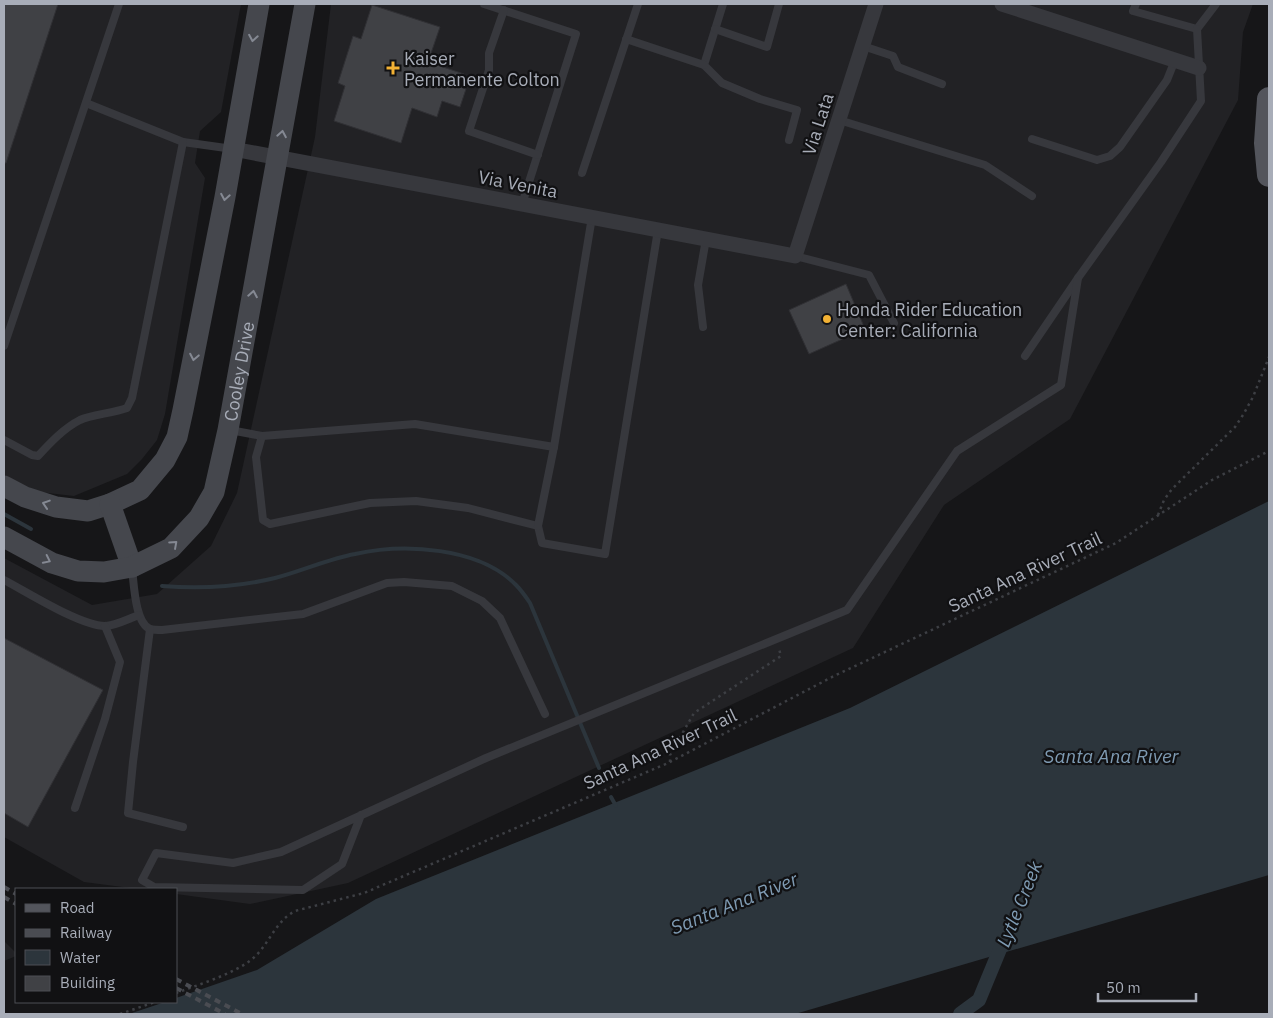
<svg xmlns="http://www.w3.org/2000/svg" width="1273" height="1018" font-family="'IBM Plex Sans',sans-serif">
<rect width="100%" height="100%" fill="#161618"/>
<g fill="#222225">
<polygon points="4,4 241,4 221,112 200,131 195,163 205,178 165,414 157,440 142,459 127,474 74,496 39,492 4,476"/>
<polygon points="331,4 1253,4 1243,32 1238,100 1070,419 944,505 853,648 348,883 250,904 176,894 176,889 138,889 84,882 4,837 4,558 92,605 157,594 211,546 237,493 315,137"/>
<polygon points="4,941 16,953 16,956 4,961"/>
</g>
<polygon fill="#2c353c" points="1269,501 1269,875 795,1014 129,1014 165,1002 176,1002 176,998 257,970 376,899 850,708"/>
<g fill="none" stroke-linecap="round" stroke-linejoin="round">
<g stroke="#2c353c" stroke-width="4">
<polyline points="4,514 31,529"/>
<path d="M162 586C200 589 238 587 275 578 302 571 328 559 355 554 404 543 479 547 516 585 521 590 526 597 530 603L599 768"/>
<polyline points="611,797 616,806"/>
</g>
<polyline stroke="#2c353c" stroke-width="14" points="960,1014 979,1000 1005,937"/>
</g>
<g fill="#404145" stroke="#303034">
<polygon points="4,4 58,4 6,163 4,163"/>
<polygon points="372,5 440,27 428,62 464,74 460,87 466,89 460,107 442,101 437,117 412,108 401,143 334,121 345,86 338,83 353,36 361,39"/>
<polygon points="846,284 865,329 809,354 789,310"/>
<polygon points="4,638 103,690 28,827 4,813"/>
</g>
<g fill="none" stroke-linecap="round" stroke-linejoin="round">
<g stroke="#3d3f44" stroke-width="2.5" stroke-dasharray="2.5 4" stroke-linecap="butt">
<polyline points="1158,515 1164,500 1172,489 1235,427 1243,415 1253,397 1269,357"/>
<polyline points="670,762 670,755 694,713 781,656 779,649"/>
<path d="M176 993C200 984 231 975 251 960 269 946 274 922 295 911L364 893 668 763 834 676 1116 543 1212 480 1269 451"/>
<polyline points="120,1014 155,1002"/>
</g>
<g stroke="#37383d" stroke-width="8">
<polyline points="484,4 576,34 522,204"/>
<polyline points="723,4 704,65 722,83 760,99 797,110 789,140"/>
<polyline points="1136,4 1133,11 1197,29 1216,4"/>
<polyline points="504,10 489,53 489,70 469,131 538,155"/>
<polyline points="715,29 767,47 779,4"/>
<polyline points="626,39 704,65"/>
<polyline points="863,46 893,56 898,67 942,84"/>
<polyline points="86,103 183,142 233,149"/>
<polyline points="839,120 985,165 1032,196"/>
<polyline points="1032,139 1097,160 1110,156 1120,147 1167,80 1175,60"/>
<polyline points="582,173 638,4"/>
<polyline points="795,256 869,275 894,323"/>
<polyline points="703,327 698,285 706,239"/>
<polyline points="4,346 119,4"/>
<polyline points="1025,356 1078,278 1161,162 1201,101 1197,29"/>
<polyline points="230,430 262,436 256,457 263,520 270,524 370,503 416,501 468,508 538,526 542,543 605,554 658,230"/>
<polyline points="262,436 415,424 554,447"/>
<path d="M4 440 32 455 38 456C50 443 64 428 80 420 91 415 113 413 127 408L132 398 183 142"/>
<polyline points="538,526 554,447 592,217"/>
<path d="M132 569C134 584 135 623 150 629 154 630 159 630 162 630L303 614 387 583 404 582 452 586 482 601 500 618 545 714"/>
<path d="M4 580C27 592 82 627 106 626 117 625 128 619 139 615"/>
<polyline points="150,629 133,762 128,813 183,827"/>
<polyline points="75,808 105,719 120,662 105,626"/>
<polyline points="361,815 342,864 303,890 154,887 142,880 156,853 233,863 281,852 486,758 847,610 957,451 1061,385 1078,278"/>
</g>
<g stroke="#37383d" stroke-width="15">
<polyline points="1002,4 1199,68"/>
<polyline points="233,149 795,256 876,4"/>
</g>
<g stroke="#45474d" stroke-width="21">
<polyline points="4,486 25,497 56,507 88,511 110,504 140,490 165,460 177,437 183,410 225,197 259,4"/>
<polyline points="110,504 132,567"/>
<path id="s1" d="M4 537 52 563 78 571 104 572 132 567 171 548 199 518 214 492 228 430 305 4"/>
</g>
<polyline stroke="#53555c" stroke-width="24" points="1269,99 1266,143 1269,175"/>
<g stroke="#4a4c52" stroke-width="4" stroke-dasharray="6 5" stroke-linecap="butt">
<polyline points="4,887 16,894"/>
<polyline points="4,897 16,904"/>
<polyline points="176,979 242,1014"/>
<polyline points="176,988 225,1014"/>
</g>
</g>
<defs><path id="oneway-chevron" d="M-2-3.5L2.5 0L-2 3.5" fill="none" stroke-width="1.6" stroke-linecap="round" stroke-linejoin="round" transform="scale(1.25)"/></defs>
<g stroke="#858993">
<use href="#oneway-chevron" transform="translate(253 38) rotate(100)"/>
<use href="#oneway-chevron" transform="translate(282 134) rotate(-80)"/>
<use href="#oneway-chevron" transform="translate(225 197) rotate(100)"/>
<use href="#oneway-chevron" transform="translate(253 294) rotate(-80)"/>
<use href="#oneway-chevron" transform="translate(194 357) rotate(101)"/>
<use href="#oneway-chevron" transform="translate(46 504) rotate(-162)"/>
<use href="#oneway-chevron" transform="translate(174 544) rotate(-42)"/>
<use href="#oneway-chevron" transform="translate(47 560) rotate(26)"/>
</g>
<g fill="#f2b134" stroke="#111113" stroke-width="2">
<path d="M390.5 60.5h5v5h5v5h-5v5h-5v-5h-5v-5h5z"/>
<circle cx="827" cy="319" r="5"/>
</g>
<g text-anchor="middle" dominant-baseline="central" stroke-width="4.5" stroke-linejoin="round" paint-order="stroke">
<g font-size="18" fill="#a8adb8" stroke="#111113" text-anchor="start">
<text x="404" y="58">Kaiser<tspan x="404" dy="21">Permanente Colton</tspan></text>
<text x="837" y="309">Honda Rider Education<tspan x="837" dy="21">Center: California</tspan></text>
</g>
<g font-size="18" fill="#a8adb8" stroke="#111113">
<text transform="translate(818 124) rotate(-72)">Via Lata</text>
<text transform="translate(518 184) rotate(11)">Via Venita</text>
<text stroke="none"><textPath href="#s1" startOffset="374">Cooley Drive</textPath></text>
<text transform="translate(1025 572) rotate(-25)">Santa Ana River Trail</text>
<text transform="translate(660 749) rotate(-25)">Santa Ana River Trail</text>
</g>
<g font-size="19" font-style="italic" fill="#7f9bb3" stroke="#111113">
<text x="1111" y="756">Santa Ana River</text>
<text transform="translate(734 903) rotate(-22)">Santa Ana River</text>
<text transform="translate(1019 904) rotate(-68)">Lytle Creek</text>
</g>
</g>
<rect width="1273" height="1018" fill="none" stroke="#a8adb8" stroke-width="10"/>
<rect x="15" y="888" width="162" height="115" fill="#111113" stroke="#4d4f55"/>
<rect x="25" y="904" width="25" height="8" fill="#53555c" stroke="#4d4f55"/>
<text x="60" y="913" font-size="15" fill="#a8adb8">Road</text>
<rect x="25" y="929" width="25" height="8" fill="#4a4c52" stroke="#4d4f55"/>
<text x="60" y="938" font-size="15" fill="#a8adb8">Railway</text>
<rect x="25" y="950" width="25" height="15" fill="#2c353c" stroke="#4d4f55"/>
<text x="60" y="963" font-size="15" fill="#a8adb8">Water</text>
<rect x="25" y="976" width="25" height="15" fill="#404145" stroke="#4d4f55"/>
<text x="60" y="988" font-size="15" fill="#a8adb8">Building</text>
<path d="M1098 993v8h98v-8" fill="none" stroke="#a8adb8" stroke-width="2.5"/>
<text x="1106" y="993" font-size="15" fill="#a8adb8" stroke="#111113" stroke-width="4" paint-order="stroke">50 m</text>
</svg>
